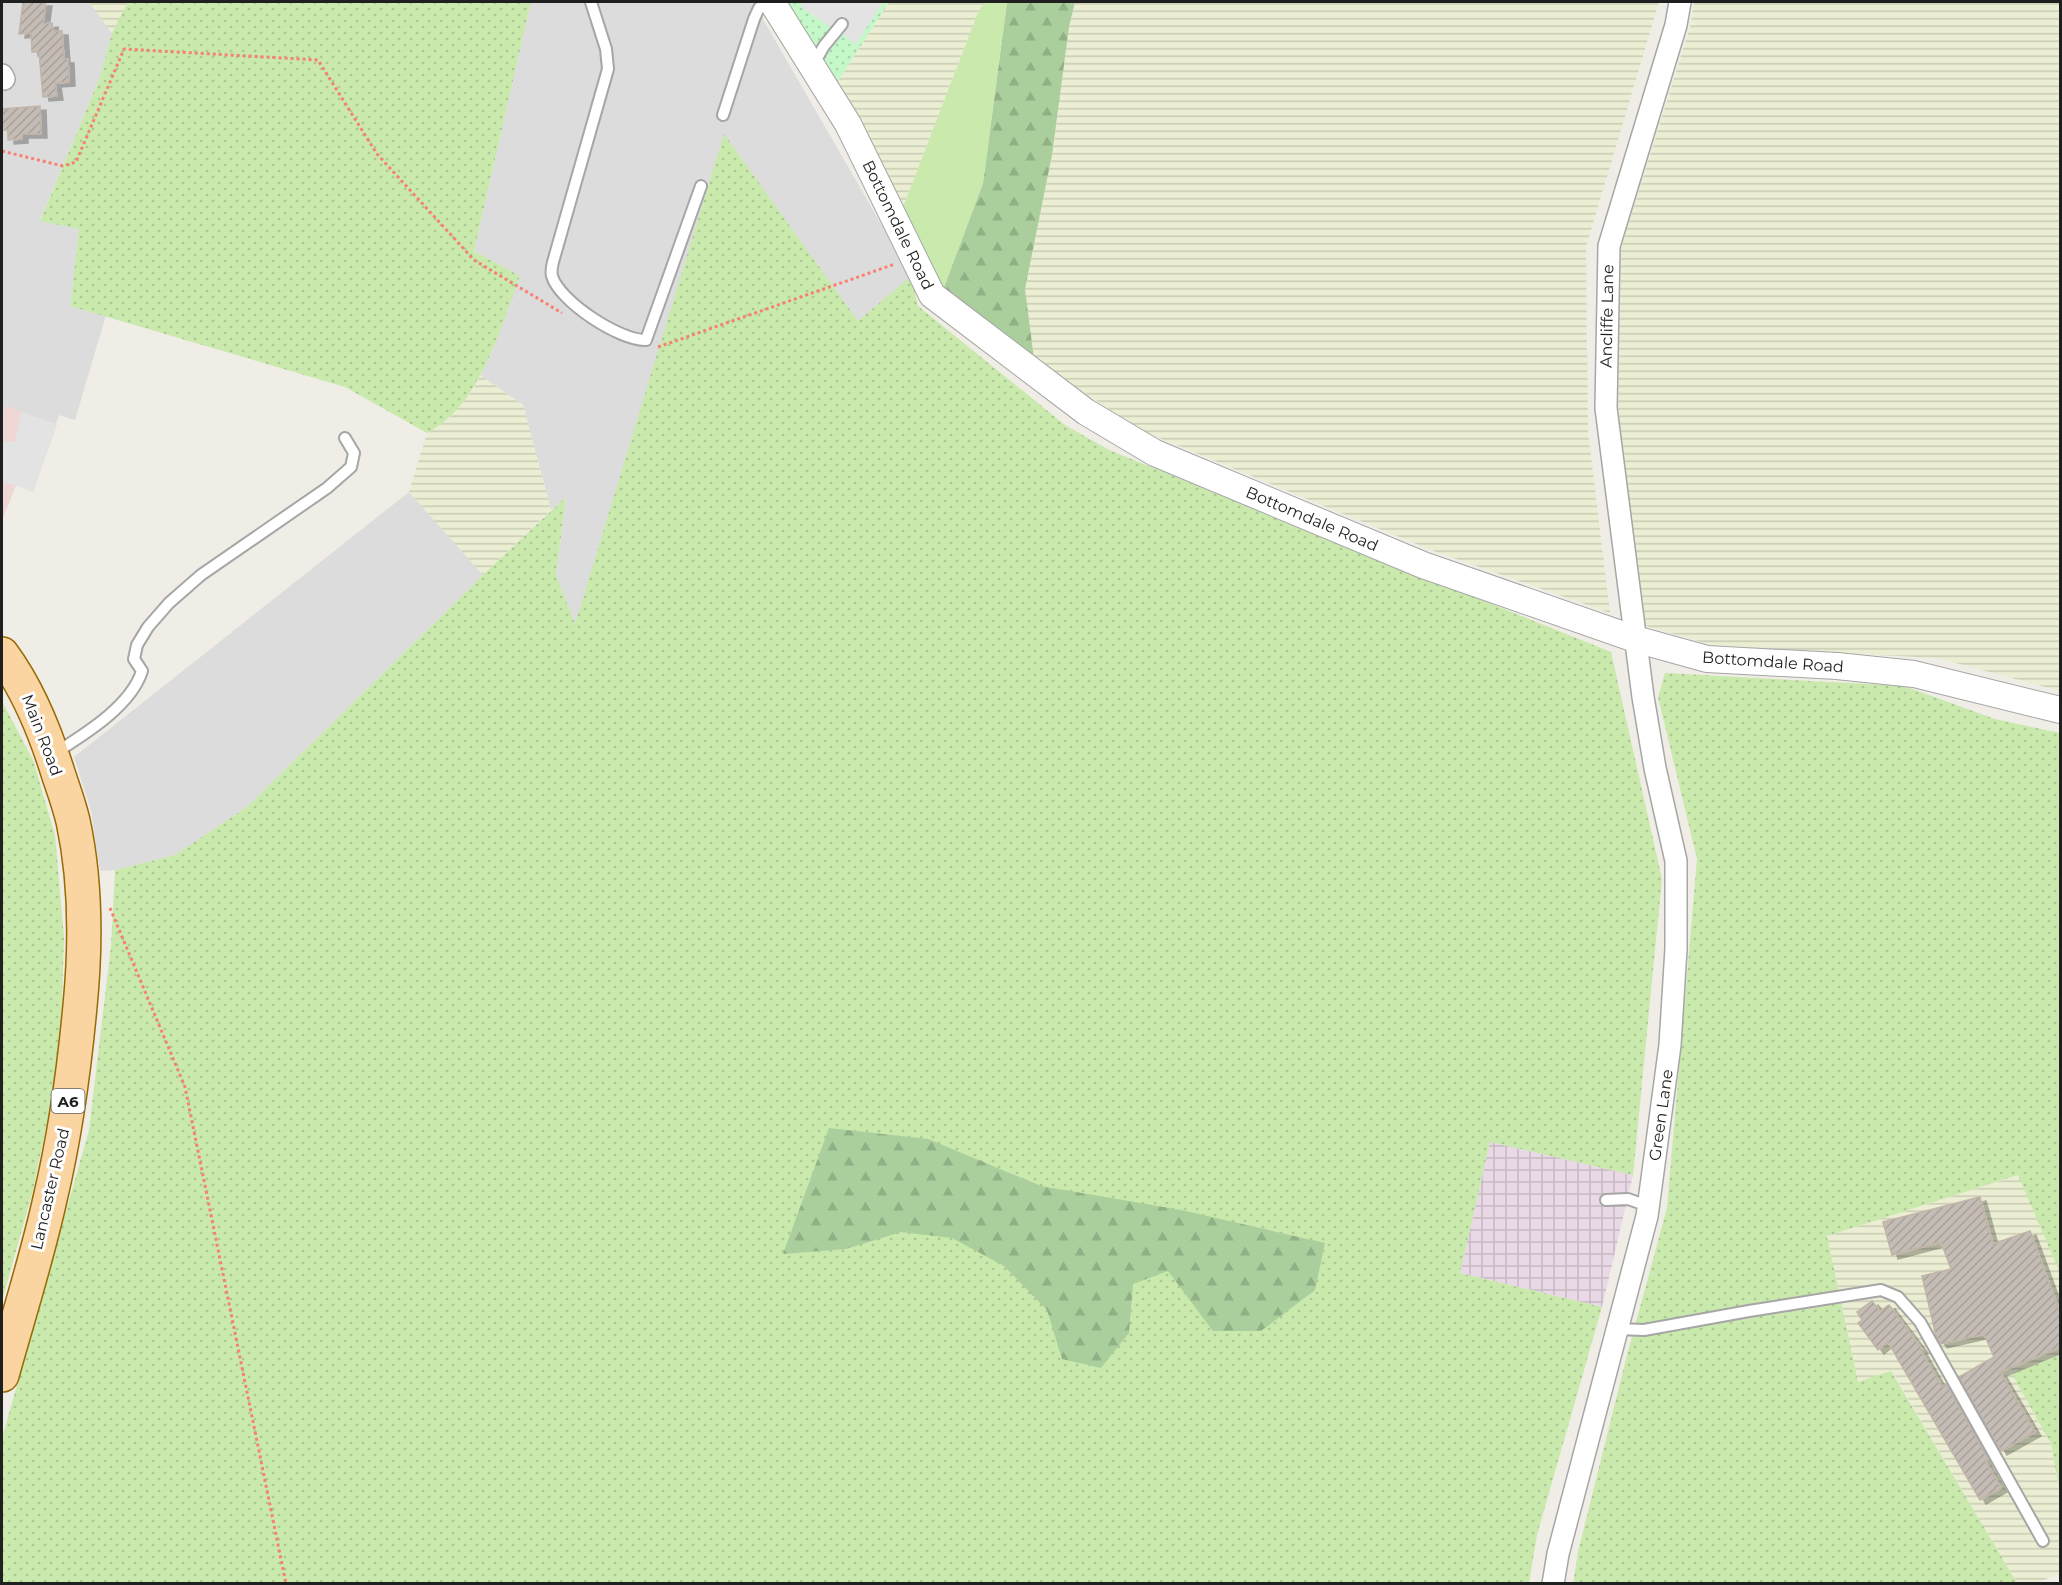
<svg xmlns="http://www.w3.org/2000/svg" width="2062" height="1585" font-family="Montserrat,sans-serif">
<defs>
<pattern id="industrial-grid" width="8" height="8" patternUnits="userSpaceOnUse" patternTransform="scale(1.5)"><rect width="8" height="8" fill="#e9d8e5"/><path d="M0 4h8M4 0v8" fill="none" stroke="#c7b9c4"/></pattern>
<pattern id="farmland-rules" width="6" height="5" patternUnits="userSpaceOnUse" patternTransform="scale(1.5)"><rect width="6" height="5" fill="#ebeed2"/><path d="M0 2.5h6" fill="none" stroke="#c9ccb4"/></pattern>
<pattern id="grass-dots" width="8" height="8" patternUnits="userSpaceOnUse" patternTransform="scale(1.5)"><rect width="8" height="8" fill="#c9e9ad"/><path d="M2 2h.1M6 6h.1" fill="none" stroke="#acc794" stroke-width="1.8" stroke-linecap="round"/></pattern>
<pattern id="forest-firs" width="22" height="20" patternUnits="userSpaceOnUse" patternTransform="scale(1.5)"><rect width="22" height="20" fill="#aace9c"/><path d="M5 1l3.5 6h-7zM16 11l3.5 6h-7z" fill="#92b086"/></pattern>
<pattern id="park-dots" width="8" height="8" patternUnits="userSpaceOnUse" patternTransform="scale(1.5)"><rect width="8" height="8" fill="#c4f8c9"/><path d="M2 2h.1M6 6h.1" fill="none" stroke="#a8d4ac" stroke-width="1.8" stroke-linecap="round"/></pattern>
<pattern id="building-hatch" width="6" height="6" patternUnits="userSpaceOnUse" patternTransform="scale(1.5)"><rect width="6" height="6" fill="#c4bcb5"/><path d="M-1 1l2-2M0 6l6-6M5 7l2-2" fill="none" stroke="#a8a19b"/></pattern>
<filter id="shadow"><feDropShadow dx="6" dy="4" stdDeviation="0" flood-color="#0004"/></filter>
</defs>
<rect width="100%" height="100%" fill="#f0ede6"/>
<g fill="#dddcdc">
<polygon points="2,2 128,2 112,33 100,77 40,220 79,229 70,306 106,315 75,420 59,415 33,492 16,485 2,520"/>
<polygon points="531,2 753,2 911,276 858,321 724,135 575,625 556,575 566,498 551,510 523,405 480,375 491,354 520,276 474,251"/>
<polygon points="409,492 483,575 248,806 175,855 115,870 100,871 91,811 74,757"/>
</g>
<polygon fill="#f0d7d6" points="2,405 57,424 33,492 16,485 2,520"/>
<polygon fill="url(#industrial-grid)" points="1490,1142 1633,1175 1602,1307 1460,1273"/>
<g fill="url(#farmland-rules)">
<polygon points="89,2 128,2 112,33"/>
<polygon points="889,2 985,2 979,10 902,210 836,84"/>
<polygon points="1075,2 1659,2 1586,247 1588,431 1610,613 1431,550 1142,431 1034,359 1025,289 1052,155 1069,27"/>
<polygon points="1694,2 2060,2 2060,691 1937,658 1718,647 1643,625 1618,411 1621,248 1690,27"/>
<polygon points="480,375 523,405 551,510 483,575 409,492 427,433 448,419 473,390"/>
<polygon points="2019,1175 2060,1273 2060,1355 2012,1374 2051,1445 2060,1493 2060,1573 2037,1583 2017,1583 1892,1371 1858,1382 1827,1236"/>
</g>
<g fill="url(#grass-dots)">
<path d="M128 2H531L474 251 520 276C503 321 484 389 446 420 441 425 433 429 427 433L345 387 70 306 79 229 40 221 100 77 112 33Z"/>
<polygon points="724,134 858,321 911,276 918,306 1065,425 1109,450 1611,652 1662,879 1633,1175 1490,1142 1460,1273 1602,1307 1537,1535 1529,1583 2,1584 2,1438 89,1130 111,946 115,870 175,855 248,806 483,575 566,497 556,575 575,624"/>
<polygon points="1665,673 1904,686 1995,719 2060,733 2060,1273 2018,1175 1827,1236 1858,1382 1891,1371 2017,1583 1573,1584 1578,1552 1626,1359 1667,1208 1697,859 1658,697"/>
<polygon points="2,701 33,760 55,835 64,937 61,1028 51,1104 33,1190 2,1301"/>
<polygon points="2060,1355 2060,1493 2051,1444 2012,1374"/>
</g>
<g fill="url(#forest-firs)">
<polygon points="1007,2 1075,2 1069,27 1052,155 1025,289 1034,359 944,287 983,183"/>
<polygon points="829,1128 928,1139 1041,1186 1181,1210 1325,1243 1315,1290 1261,1331 1213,1331 1168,1271 1133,1284 1129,1333 1101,1368 1062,1359 1047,1310 1004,1266 952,1238 901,1232 846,1249 783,1254"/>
</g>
<polygon fill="url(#park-dots)" points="784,2 889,2 836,84"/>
<polygon fill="#c9e9ad" points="985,2 1007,2 983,183 944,287 933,274 902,210 979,10"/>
<g fill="#e3e3e3">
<polygon points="803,2 883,2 856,44 801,7"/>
<polygon points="21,412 57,424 33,492 16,485 2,483 2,441 15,442"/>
</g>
<g fill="url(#building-hatch)" stroke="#c1b4a8" stroke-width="1.5" filter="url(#shadow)">
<polygon points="23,2 46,2 43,24 52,23 53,31 62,31 64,59 68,59 69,82 55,83 57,96 43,97 39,52 32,52 31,33 19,34"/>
<polygon points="40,106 41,134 22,134 22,139 8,140 8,130 2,130 2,109"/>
<polygon points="1980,1197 1993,1244 2030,1231 2061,1315 2061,1347 2000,1372 2035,1432 2001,1451 1959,1377 1994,1357 1984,1334 1941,1344 1936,1336 1922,1276 1951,1269 1941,1242 1892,1255 1883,1222"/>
<polygon points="1872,1301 1880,1311 1889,1305 1922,1349 1920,1349 1942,1387 1946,1384 1988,1459 1985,1461 2001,1488 1980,1500 1888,1342 1878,1350 1858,1323 1862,1320 1857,1312"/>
</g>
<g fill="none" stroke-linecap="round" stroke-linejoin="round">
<g stroke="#a6a6a6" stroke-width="14">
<g id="service">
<path d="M591 2 606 49 608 69 553 262C552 266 551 272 552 276 559 301 620 341 646 340L701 186"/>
<polyline points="812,67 824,46 842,24"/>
<polyline points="723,115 754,19 759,8 768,2"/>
<path d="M55 753C85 734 131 706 142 671L134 659 137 645 148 627 169 603 201 575 327 488 351 467 354 453 345 438"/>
<polyline points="1606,1200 1628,1199 1648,1206"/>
<polyline points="1617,1329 1644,1330 1749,1311 1881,1290 1898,1297 1920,1322 2043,1541"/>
</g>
</g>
<g stroke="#a6a6a6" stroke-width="24">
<g id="minor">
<polyline points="2,75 4,79"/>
<polyline points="1553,1584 1558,1554 1647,1216 1670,1045 1676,949 1676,861 1655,768 1643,697 1606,408 1609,246 1676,25 1680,2"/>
</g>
</g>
<g stroke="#a6a6a6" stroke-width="28">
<polyline id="tertiary" points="772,2 848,124 932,295 1086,412 1155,453 1423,565 1635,639 1707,659 1837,666 1914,674 2060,710"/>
</g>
<g stroke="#976903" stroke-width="36">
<path id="primary" d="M2 654C28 689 45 731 58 773 63 788 69 804 73 821 86 881 86 945 80 1006 74 1071 65 1136 50 1199 37 1258 18 1317 2 1375"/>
</g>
<g stroke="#f78070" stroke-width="3" stroke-dasharray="3 3" stroke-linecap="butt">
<polyline points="2,151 63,166 76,162 124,49 318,60 377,154 474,260 562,313"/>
<polyline points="658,347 895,264"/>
<polyline points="110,908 185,1087 286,1584"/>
</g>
<use href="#service" stroke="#fff" stroke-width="10"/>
<use href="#minor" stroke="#fff" stroke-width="21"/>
<use href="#tertiary" stroke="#fff" stroke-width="26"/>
<use href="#primary" stroke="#fad5a1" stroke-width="33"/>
</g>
<g text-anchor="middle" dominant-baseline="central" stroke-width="6" stroke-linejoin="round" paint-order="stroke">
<rect fill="#fff" stroke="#626262" stroke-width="1.5" x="51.5" y="1089" width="33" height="24" rx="4.5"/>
<g font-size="15" font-weight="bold" fill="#1f1f1f">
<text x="68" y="1101">A6</text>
</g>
<g font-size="16" fill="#1f1f1f" stroke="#fff">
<text transform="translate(898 225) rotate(64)">Bottomdale Road</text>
<text transform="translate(1607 316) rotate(-89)">Ancliffe Lane</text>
<text transform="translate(1312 519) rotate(23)">Bottomdale Road</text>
<text transform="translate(1773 662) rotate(4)">Bottomdale Road</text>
<text transform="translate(42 735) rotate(69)">Main Road</text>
<text transform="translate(1661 1115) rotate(-82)">Green Lane</text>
<text transform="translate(50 1189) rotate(-77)">Lancaster Road</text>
</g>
</g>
<rect width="2062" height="1585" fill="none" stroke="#1f1f1f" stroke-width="6"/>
</svg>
